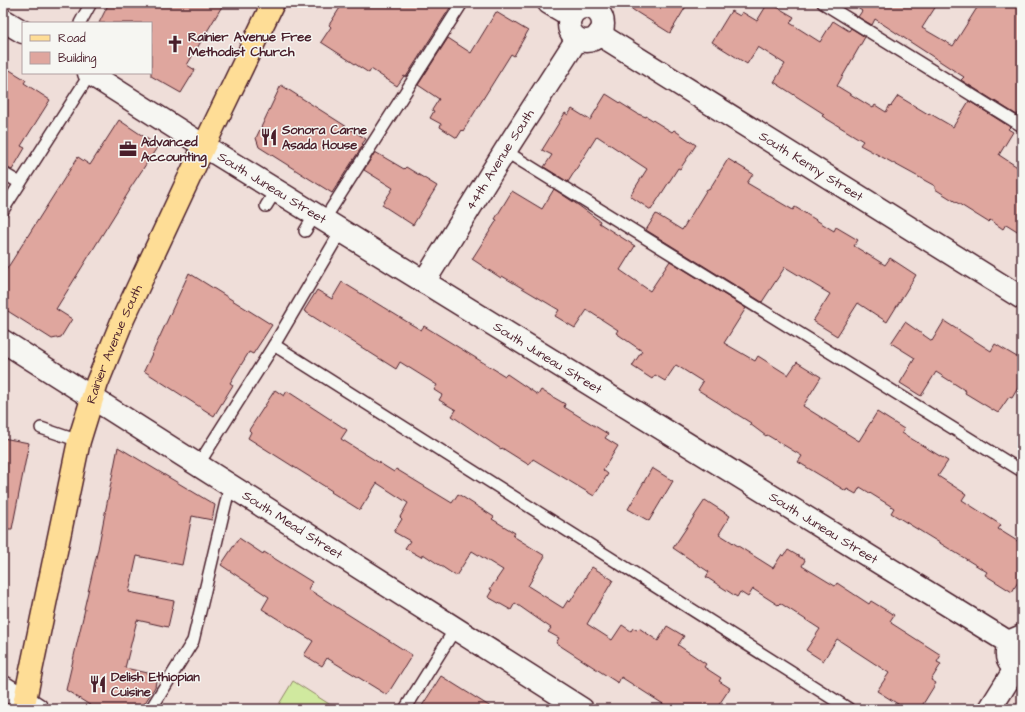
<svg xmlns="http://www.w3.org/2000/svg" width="1025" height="712" font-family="'Architects Daughter',sans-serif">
<rect width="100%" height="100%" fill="#efded9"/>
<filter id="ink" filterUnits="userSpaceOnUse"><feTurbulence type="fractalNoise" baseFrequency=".025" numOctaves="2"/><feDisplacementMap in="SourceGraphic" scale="8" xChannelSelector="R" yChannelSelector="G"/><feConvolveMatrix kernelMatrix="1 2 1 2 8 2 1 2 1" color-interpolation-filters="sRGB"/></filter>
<g filter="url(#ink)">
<polygon fill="#d0e99f" stroke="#8d8465" points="293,681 337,709 276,709"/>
<g fill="#dfa69e" stroke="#4a1f2b">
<polygon points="109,3 224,3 187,65 195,70 181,93 151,76 151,23 99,23"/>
<polygon points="343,3 453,3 406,77 404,76 397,86 371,69 369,73 321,42 331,27 329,25"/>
<polygon points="622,3 688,3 670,33"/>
<polygon points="768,3 770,3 794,17 790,23 820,42 833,21 849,31 851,28 865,37 837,86 873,108 875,105 886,112 890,105 891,106 898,96 928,114 929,113 953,127 969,101 1010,127 1008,129 1013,132 999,155 1022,170 1022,234 1006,224 1003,229 990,220 988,222 935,189 935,186 860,145 863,141 822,116 824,114 774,82 785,64 758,47 747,64 712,42 731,11 740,16 742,12 757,21"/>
<polygon points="850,3 938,3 922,28 953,46 980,3 1016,3 1022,7 1022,107 1017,115 961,80 964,77 875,19 872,25 858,17 862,11"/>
<polygon points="496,12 528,31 514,56 511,54 463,131 462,130 457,138 440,127 441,124 430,118 434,111 432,110 439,99 418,85 448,38 471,53"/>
<polygon points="3,66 26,80 24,83 50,100 21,146 25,148 12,170 3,166"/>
<polygon points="281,85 366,139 362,144 363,145 332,193 259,147 256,138"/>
<polygon points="606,94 638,114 646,117 646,116 672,132 674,130 696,145 680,169 678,168 651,210 630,196 647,169 597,136 568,182 544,167 552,155 542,150 565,113 568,115 572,109 590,120"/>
<polygon points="119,120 158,146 129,190 130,190 56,309 72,319 61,337 52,339 3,308 3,275 78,157 90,165"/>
<polygon points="375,152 404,169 406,167 437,186 413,225 382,205 393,188 364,170"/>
<polygon points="728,159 753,174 747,183 793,210 795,207 834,231 836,227 858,240 854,246 885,265 890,258 916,275 887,322 858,303 837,336 813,321 830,294 785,267 762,302 646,230 656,214 682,230 707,189 709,190"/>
<polygon points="554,189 578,205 600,221 599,223 635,246 620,270 650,291 670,261 746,308 724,343 755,361 758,356 788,375 797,362 821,377 803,406 859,441 877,412 904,429 902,433 948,461 938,476 966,494 962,500 1001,525 998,529 1022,544 1022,575 1012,592 985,575 987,572 891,513 894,508 860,487 856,494 847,489 846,491 798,462 802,456 767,435 766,436 750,424 751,423 698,390 703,382 676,365 665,381 655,375 652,379 632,366 642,351 616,333 618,330 587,310 575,328 555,316 559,310 502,276 501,278 472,259 497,220 495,219 512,191 542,209"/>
<polygon points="189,273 272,325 253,354 249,352 230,383 233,385 214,416 144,371"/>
<polygon points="342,282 409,323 421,330 424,326 505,376 507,374 538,395 541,390 565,404 564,407 608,434 605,438 618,446 603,470 608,474 594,496 533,459 529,465 502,448 501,449 452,416 456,410 439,400 442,395 434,390 437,385 400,362 396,369 304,311 317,290 332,299"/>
<polygon points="944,321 991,351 995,344 1022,360 1022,381 1012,398 1009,397 998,413 965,393 966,391 936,372 921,396 900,383 915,358 891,343 905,322 932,341"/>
<polygon points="275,390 284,396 287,391 347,430 341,439 394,472 396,469 452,503 458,494 494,517 492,519 515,533 513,536 545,556 533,576 534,576 528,586 563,608 568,600 570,602 592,567 613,580 587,624 612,640 622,625 631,631 633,628 637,630 639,628 658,641 667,626 684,636 678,645 706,664 704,667 721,678 719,681 730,688 716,709 671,709 621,677 618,683 556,643 559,638 548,632 551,628 515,603 511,610 488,597 492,590 490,589 503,570 472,551 456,576 423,554 421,557 405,548 410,541 394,532 402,519 400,517 408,503 377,483 360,510 331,492 332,491 248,438 251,432 249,430"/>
<polygon points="3,438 29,443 12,529 3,529"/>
<polygon points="118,447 215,505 212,520 192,516 182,565 137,556 129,592 174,601 168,627 137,620 125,668 157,675 155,687 141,709 96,709 66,690 85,609 84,609 98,549"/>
<polygon points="652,468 673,481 649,521 628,509"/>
<polygon points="705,500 730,516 719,534 773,568 782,554 784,556 788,550 805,560 802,566 835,586 837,583 869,604 871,601 894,615 890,621 892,622 891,623 941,655 937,662 941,664 931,680 936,683 920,709 906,709 877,691 889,673 837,639 823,661 806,650 820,629 780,603 778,605 753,589 748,597 740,592 737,597 706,577 709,572 673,548"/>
<polygon points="239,538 263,554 264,552 312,582 308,589 412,655 387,695 327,658 322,666 304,655 313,641 262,609 269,597 221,565"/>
<polygon points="441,676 494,709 420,709"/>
</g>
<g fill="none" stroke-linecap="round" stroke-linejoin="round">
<g stroke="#4a1f2b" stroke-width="14">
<g id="service">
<polyline points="823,3 1022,126"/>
<polyline points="80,23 91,3"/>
<polyline points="505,151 1022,471"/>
<polyline points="3,173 20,183"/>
<polyline points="266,206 276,190"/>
<polyline points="3,210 90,74"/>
<polyline points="324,220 462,3"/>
<polyline points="305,231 315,215"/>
<polyline points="274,345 849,709"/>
<polyline points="41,428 79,441"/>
<polyline points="198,465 274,345 341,231"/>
<polyline points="151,709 193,641 230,485"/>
<polyline points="405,709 455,629"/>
</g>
</g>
<g stroke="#4a1f2b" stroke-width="25">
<g id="minor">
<polyline points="549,3 571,16"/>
<circle cx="586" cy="24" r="17"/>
<polyline points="3,20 23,32"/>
<path id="s1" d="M599 34 1022 298"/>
<path id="s2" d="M89 73 204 146 1008 642"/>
<path id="s3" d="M424 282 505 151 577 39"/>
<path id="s4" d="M3 341 582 709"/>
<path d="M1022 636 1008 642C1009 646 1007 648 1007 652 1006 662 1013 669 1022 671"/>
<polyline points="990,709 1015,669"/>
</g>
</g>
<g stroke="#4a1f2b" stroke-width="25">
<polyline id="tertiary" points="3,687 37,709"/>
</g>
<g stroke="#4a1f2b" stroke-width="25">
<g id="primary">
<path id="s5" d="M23 709 79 441 97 383 123 319 138 287 204 146 273 3"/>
</g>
</g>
<use href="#service" stroke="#f6f6f2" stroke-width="11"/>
<use href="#minor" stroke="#f6f6f2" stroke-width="22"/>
<use href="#tertiary" stroke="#f6f6f2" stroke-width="22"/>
<use href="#primary" stroke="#fedd96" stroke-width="22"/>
</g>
</g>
<defs>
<g id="church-bare" transform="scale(1.38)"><path d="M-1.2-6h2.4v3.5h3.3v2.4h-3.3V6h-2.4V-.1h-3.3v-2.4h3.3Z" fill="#4a1f2b" stroke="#f6f6f2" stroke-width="2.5" paint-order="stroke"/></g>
<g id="restaurant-bare" transform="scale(1.38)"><path d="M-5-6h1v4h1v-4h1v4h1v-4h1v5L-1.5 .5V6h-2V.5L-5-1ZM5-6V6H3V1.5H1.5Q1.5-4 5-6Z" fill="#4a1f2b" stroke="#f6f6f2" stroke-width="2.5" paint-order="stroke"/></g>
<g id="office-bare" transform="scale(1.38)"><path d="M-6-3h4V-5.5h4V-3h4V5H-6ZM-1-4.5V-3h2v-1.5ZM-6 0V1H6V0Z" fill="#4a1f2b" stroke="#f6f6f2" stroke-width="2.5" paint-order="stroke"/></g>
</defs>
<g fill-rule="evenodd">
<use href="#church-bare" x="175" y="44"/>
<use href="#restaurant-bare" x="269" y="137"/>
<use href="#office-bare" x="128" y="149"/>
<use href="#restaurant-bare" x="98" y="684"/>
</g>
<g text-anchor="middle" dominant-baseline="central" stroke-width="3" stroke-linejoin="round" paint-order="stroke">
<g font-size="13" font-weight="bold" fill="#4a1f2b" stroke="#f6f6f2" text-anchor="start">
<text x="188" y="37">Rainier Avenue Free<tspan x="188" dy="15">Methodist Church</tspan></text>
<text x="282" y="130">Sonora Carne<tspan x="282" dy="15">Asada House</tspan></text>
<text x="141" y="142">Advanced<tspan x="141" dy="15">Accounting</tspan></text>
<text x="111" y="677">Delish Ethiopian<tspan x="111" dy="15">Cuisine</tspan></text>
</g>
<g font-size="13" fill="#4a1f2b" stroke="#f6f6f2">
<text stroke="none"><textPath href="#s3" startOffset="144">44th Avenue South</textPath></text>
<text stroke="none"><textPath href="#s1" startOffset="250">South Kenny Street</textPath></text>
<text stroke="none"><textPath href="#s2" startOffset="216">South Juneau Street</textPath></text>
<text stroke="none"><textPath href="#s5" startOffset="377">Rainier Avenue South</textPath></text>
<text stroke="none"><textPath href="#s2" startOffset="540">South Juneau Street</textPath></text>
<text stroke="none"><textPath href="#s4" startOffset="343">South Mead Street</textPath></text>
<text stroke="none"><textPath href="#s2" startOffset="864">South Juneau Street</textPath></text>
</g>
</g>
<rect width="1025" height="712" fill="none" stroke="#f6f6f2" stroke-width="16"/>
<rect x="8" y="8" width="1009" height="696" fill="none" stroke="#4a1f2b" stroke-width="1.5" filter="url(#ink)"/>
<rect x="22" y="22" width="130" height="52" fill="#f6f6f2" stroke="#b1a0a2"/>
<rect x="30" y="35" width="20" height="6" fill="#fedd96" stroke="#b1a0a2"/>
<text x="58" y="42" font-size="12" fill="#4a1f2b">Road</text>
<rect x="30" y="52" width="20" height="12" fill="#dfa69e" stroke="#b1a0a2"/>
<text x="58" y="62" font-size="12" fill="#4a1f2b">Building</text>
</svg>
